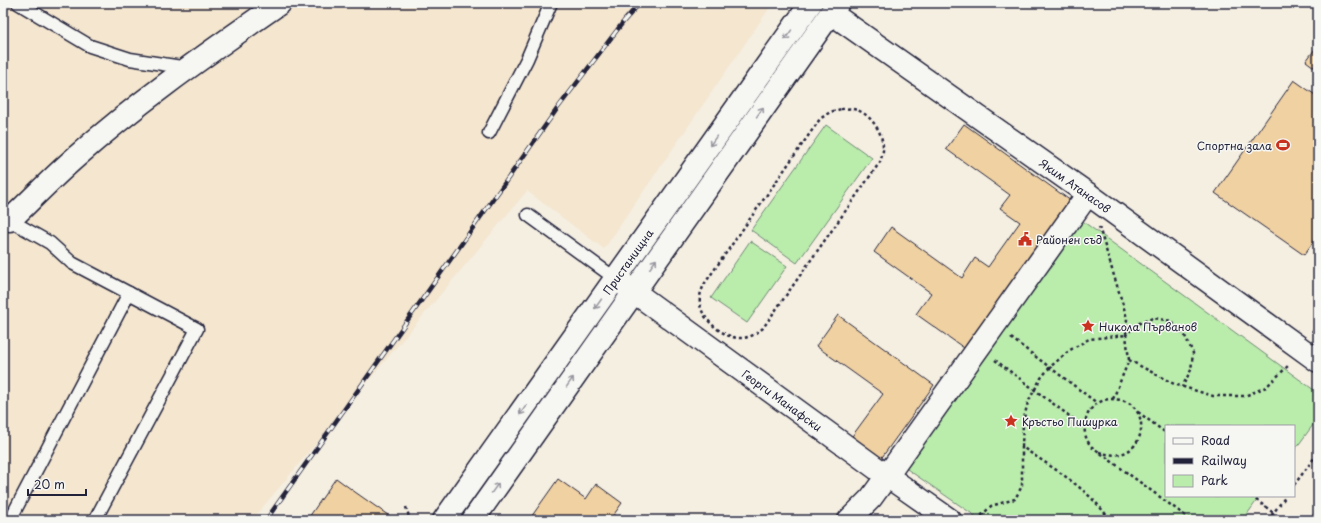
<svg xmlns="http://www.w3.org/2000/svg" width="1321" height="523" font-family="'Playpen Sans',sans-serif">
<rect width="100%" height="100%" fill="#f5efe2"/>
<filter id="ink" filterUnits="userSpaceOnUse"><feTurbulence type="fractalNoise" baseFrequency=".025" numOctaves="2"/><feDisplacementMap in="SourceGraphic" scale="8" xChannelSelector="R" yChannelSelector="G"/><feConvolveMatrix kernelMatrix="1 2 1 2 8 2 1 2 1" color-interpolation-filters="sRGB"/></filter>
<g filter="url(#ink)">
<polygon fill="#f4e6cf" points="3,3 773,3 604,249 527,191 252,520 3,520"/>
<g fill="#baecac" stroke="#6e8774">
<polygon points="826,125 872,158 797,263 751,230"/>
<polygon points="1081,220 1318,393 1318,418 1294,451 1294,426 1166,426 1166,496 1260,496 1243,520 981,520 904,467"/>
<polygon points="750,241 787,266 747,323 711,298"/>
</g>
<g fill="#f0d1a2" stroke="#22223b">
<polygon points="1318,45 1318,70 1306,61"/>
<polygon points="1294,80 1318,97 1318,235 1304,255 1215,193"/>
<polygon points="964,124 1071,201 964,348 916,314 931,293 874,252 891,227 962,278 975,258 988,267 1020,222 1000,208 1010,195 946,149"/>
<polygon points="838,315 934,385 880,460 850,439 883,394 816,346"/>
<polygon points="336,478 355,492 395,520 307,520"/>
<polygon points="558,479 586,499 596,484 622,503 610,520 529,520"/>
</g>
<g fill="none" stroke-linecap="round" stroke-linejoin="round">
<g stroke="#22223b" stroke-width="15">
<g id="lane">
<polyline points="18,3 90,46 130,59 188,68"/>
<polyline points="489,133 527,59 551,3"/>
<polyline points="528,215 616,279"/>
<polyline points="6,218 50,243 72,263 197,329 95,520"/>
<polyline points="10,520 129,293"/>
</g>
</g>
<g stroke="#22223b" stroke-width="25">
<g id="street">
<path id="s1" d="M831 13 1088 194 1318 361"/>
<path d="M10 220C32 199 53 177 76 157 140 100 210 52 280 3"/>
<path id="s2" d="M619 281 887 476 950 520"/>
<polyline points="849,520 871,498 887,476 1088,194"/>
</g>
</g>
<g stroke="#22223b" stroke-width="25">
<g id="secondary">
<path id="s3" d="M444 520 811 3"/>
<polyline points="473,520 838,3"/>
</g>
</g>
<g stroke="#22223b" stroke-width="2.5" stroke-dasharray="3 3" stroke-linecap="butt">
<path d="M841 109C845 109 850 108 853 109 870 112 884 133 883 150 883 154 881 158 880 162L763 328C757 333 750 338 741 338 725 339 702 320 700 304 699 296 701 291 705 283L820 119 830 112Z"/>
<path d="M1099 227 1127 318 1126 335 1089 339 1070 350 1050 367 1041 378 1028 402 1023 422 1022 447C1054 469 1088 488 1110 520"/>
<polyline points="1312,332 1318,324"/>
<polyline points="1011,338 1097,403"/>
<polyline points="995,360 1084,427"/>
<polyline points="1129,360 1126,335 1137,324 1153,318 1171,321 1185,336 1193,353 1191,370 1182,387"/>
<polyline points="1113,399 1129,360 1174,384 1213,396 1245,396 1266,387 1289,365"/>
<polyline points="1138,412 1166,433"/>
<path d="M1099 452C1145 468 1155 408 1121 400 1113 399 1107 398 1100 402 1084 409 1079 434 1092 447 1094 449 1097 450 1099 452L1191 520"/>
<polyline points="1294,485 1318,453"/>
<polyline points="1251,496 1283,520"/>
<polyline points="406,507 410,520"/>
<polyline points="977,520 991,506 1015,499 1022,486 1022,447"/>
<polyline points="1268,520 1286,496"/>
</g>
<use href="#lane" stroke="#f6f6f2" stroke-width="12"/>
<use href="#street" stroke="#f6f6f2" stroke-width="22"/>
<use href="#secondary" stroke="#f6f6f2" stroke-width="22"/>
<g stroke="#22223b" stroke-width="4.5">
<polyline id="rail" points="266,520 557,109 624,21 640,3"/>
</g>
<use href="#rail" stroke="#f6f6f2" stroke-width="3" stroke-dasharray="9" stroke-linecap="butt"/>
</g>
<defs><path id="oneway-shaft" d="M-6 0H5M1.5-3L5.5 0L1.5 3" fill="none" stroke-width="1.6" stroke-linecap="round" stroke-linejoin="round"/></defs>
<g stroke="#9797a0">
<use href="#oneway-shaft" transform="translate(788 35) rotate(125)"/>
<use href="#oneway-shaft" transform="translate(760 112) rotate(-55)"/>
<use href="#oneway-shaft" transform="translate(713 141) rotate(125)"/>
<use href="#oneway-shaft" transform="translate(653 264) rotate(-55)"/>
<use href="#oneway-shaft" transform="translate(598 304) rotate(125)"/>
<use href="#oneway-shaft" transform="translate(570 382) rotate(-55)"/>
<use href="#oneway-shaft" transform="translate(523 410) rotate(125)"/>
<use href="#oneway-shaft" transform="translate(495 488) rotate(-55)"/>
</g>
</g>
<defs>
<g id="stadium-bare" transform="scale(1.08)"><path d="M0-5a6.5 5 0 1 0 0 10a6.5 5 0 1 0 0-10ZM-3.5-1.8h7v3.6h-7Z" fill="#c8321e" stroke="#f6f6f2" stroke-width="2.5" paint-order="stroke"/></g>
<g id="civic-bare" transform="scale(1.08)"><path d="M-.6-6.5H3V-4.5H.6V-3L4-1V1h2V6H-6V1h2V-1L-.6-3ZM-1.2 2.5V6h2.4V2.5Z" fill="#c8321e" stroke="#f6f6f2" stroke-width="2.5" paint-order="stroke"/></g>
<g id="sight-bare" transform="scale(1.08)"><path d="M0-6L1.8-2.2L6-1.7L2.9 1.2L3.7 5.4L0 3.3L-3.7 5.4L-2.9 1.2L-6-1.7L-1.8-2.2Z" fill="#c8321e" stroke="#f6f6f2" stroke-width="2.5" paint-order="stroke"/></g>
</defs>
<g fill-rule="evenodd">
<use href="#stadium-bare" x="1283" y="145"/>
<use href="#civic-bare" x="1025" y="239"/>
<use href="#sight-bare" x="1088" y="326"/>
<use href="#sight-bare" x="1011" y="421"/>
</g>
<g text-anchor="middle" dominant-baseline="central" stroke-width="3" stroke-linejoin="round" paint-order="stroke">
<g font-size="11" fill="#22223b" stroke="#f6f6f2" text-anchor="start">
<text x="1272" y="145" text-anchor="end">Спортна зала</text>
<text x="1036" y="239">Районен съд</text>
<text x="1099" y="326">Никола Първанов</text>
<text x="1022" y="421">Кръстьо Пишурка</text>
</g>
<g font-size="11" fill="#22223b" stroke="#f6f6f2">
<text stroke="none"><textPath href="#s1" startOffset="299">Яким Атанасов</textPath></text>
<text stroke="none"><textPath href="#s3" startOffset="317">Пристанищна</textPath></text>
<text stroke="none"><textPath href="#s2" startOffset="202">Георги Манафски</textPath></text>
</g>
</g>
<rect width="1321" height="523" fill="none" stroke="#f6f6f2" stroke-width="16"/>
<rect x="8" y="8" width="1305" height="507" fill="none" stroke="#22223b" stroke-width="1.5" filter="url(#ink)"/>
<rect x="1165" y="425" width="130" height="72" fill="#f6f6f2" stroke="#a1a1a9"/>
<rect x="1173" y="438" width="20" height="6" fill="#f6f6f2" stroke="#a1a1a9"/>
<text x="1201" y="445" font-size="12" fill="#22223b">Road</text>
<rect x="1173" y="458" width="20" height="6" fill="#22223b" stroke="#a1a1a9"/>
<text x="1201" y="465" font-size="12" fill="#22223b">Railway</text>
<rect x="1173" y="475" width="20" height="12" fill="#baecac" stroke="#a1a1a9"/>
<text x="1201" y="485" font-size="12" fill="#22223b">Park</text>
<path d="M28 489v6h58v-6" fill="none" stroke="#22223b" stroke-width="2"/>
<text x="34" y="489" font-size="12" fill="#22223b" stroke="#f6f6f2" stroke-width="3" paint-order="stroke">20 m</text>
</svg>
